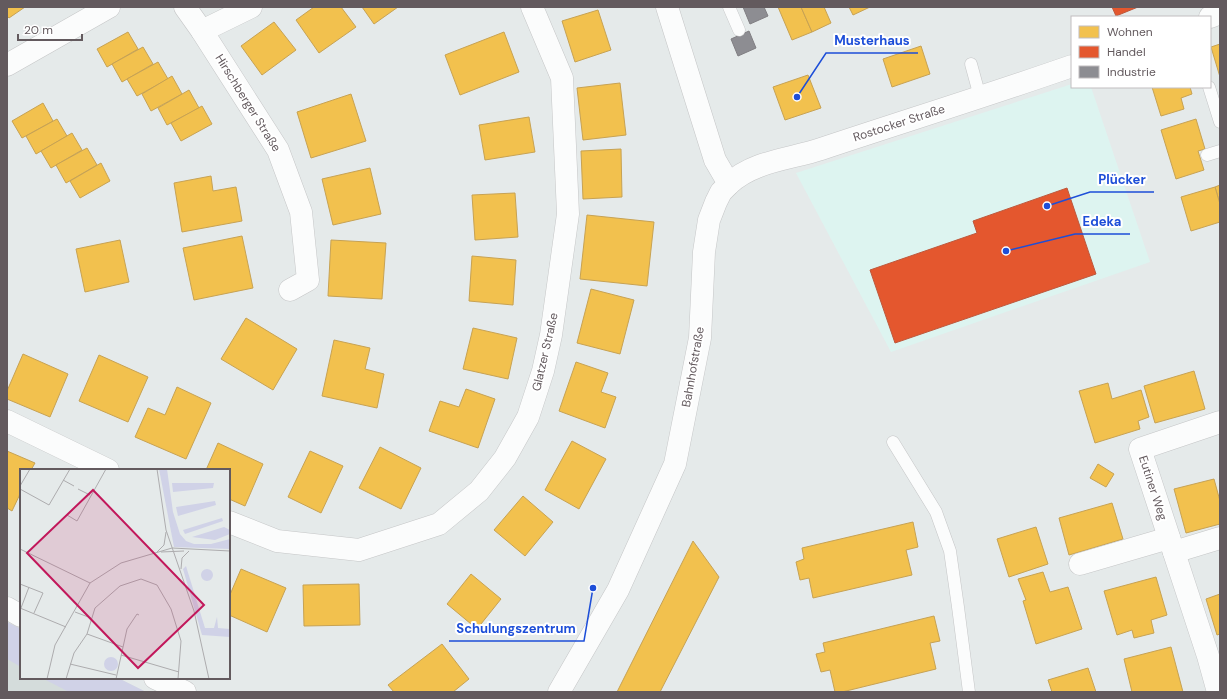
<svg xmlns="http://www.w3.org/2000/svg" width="1227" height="699" font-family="'DM Sans',sans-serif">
<rect width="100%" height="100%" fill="#e5eaea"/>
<polygon fill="#ddf4f0" points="1072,84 1072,87 1091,87 1150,262 891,352 796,173"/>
<polygon fill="#d4dcdb" points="7,622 21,629 21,678 118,678 146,692 7,692"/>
<g fill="#d0d2e7">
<polygon points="7,622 21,629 21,667 7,659"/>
<polygon points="42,678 118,678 146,692 69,692"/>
</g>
<g fill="#f2c14e" stroke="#c7a253">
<polygon points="7,7 25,7 9,18 7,16"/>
<polygon points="314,7 341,7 356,27 319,53 296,20"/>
<polygon points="362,7 398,7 374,24"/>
<polygon points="778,7 801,7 812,32 792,40"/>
<polygon points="801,7 824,7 831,23 812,32"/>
<polygon points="849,7 870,7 853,15"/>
<polygon points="598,10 611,50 575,62 562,21"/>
<polygon points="274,22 296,50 262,75 241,46"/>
<polygon points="128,32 138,49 107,67 97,49"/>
<polygon points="504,32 519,72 460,95 445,55"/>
<polygon points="1220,44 1220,77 1211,47"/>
<polygon points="921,46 930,74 892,87 883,59"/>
<polygon points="143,47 153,64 122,82 112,64"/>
<polygon points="158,62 168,79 137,96 127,79"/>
<polygon points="808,75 821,108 785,120 773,87"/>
<polygon points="172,76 182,94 151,111 142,94"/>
<polygon points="620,83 626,135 583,140 577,88"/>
<polygon points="1152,87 1190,87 1192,94 1181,98 1184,109 1161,116"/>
<polygon points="189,90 199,108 167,125 158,108"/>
<polygon points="351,94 366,141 311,158 297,112"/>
<polygon points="43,103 53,121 22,138 12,121"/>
<polygon points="202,106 212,124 181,141 171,123"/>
<polygon points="529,117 535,152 485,160 479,125"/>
<polygon points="57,119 67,136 36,154 26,136"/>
<polygon points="1196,119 1205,149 1198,151 1204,170 1176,179 1161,130"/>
<polygon points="72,133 82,150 51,168 41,151"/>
<polygon points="87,148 97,165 66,183 56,165"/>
<polygon points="621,149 622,197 583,199 581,151"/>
<polygon points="101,163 110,181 80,198 70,181"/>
<polygon points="370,168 381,214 333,225 322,179"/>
<polygon points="211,176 213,191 236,187 242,221 182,232 174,183"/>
<polygon points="1220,185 1220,204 1215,187"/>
<polygon points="1215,187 1220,204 1220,222 1191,231 1181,197"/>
<polygon points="515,193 518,237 475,240 472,195"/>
<polygon points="587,215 654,222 647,286 580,279"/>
<polygon points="242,236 253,288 194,300 183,248"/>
<polygon points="120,240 129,282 85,292 76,249"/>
<polygon points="331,240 386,243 382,299 328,296"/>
<polygon points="472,256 516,260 513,305 469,301"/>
<polygon points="591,289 634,300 620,354 577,343"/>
<polygon points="246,318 297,349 273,390 221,359"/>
<polygon points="473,328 517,338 508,379 463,369"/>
<polygon points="334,340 370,348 365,369 384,374 377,408 322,396"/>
<polygon points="23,354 68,374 50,417 7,399 7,391"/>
<polygon points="99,355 148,377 128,422 79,401"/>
<polygon points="576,362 608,373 601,392 616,397 605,428 559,411"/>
<polygon points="1194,371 1205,409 1155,423 1144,386"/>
<polygon points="1108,383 1112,399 1141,390 1149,417 1138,421 1140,429 1095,443 1079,391"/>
<polygon points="177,387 211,403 186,459 135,437 148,408 165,415"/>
<polygon points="466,389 495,399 478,448 429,431 440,401 459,407"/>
<polygon points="572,441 606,459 579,509 545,490"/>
<polygon points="218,443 263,464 245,506 229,499 229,470 206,470"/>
<polygon points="380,447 421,468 401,509 359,488"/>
<polygon points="7,451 35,463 31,470 21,470 21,492 12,511 7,508"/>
<polygon points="310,451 343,466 321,513 288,497"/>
<polygon points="1098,464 1114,474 1106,487 1090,478"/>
<polygon points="1214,479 1220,501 1220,524 1186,533 1174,489"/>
<polygon points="523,496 553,522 525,556 494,530"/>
<polygon points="1112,503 1123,539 1069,555 1059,518"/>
<polygon points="913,522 918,547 906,550 912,575 813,598 809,578 800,580 796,562 804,559 802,548"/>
<polygon points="1036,527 1048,564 1009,577 997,539"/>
<polygon points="693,541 719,577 660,692 617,692"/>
<polygon points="241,569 286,588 267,632 229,615 229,597"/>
<polygon points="1043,572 1050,592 1068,587 1082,629 1036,644 1023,601 1026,600 1018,579"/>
<polygon points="471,574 501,599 477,629 447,604"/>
<polygon points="1156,577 1167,615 1151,620 1154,633 1134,638 1132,630 1117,635 1104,591"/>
<polygon points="359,584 360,625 304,626 303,585"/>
<polygon points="1220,594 1220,634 1217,635 1206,599"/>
<polygon points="934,616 940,641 930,643 936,669 842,692 835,692 830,670 821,672 816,654 825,652 823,643"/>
<polygon points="442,644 469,679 453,692 394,692 388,685"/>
<polygon points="1171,647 1183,692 1132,692 1124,659"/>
<polygon points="1088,668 1096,692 1052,692 1048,680"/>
</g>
<g fill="#e4572e" stroke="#bd583c">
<polygon points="1112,7 1138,7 1116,16"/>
<polygon points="1067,188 1096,274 895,343 870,270 977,233 973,221"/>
</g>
<g fill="#8d8d92" stroke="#807e82">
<polygon points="743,7 764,7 768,16 750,24"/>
<polygon points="749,31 756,48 738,56 731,39"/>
</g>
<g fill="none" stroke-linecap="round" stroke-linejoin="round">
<g stroke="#c5c6c7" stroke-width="13">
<g id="lane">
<polyline points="729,7 739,30"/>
<polyline points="971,64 980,97"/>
<polyline points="1209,87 1220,122"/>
<polyline points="1207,155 1220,151"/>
<polyline points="893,442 936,512 950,551 958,607 969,692"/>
</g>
</g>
<g stroke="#c5c6c7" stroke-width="23">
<g id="street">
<polyline points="185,7 202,31 278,150 301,212 308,280 290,290"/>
<polyline points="1210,17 1220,13"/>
<polyline points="202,31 251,7"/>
<polyline points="7,65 109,7"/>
<path d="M729 184C753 161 791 159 821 149 905 121 989 95 1072 66"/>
<polyline points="7,421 108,470"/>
<polyline points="229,522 277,541 359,550 439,524 479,491 505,458 528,417 543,371 551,335 568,214 562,78 532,7"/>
<polyline points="1174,552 1220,538"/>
<polyline points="1080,564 1169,538"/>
<polyline points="1218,692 1208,656 1140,449 1220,422"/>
</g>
</g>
<g stroke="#c5c6c7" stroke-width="23">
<g id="secondary">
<polyline points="7,608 21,616"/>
<polyline points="155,678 185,692"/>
<polyline points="559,692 618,590 675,464 700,338 704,252 709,220 716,202 721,192 729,184 715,160 667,7"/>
</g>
</g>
<use href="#lane" stroke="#fbfcfc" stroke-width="12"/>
<use href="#street" stroke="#fbfcfc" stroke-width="22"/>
<use href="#secondary" stroke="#fbfcfc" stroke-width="22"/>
</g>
<g text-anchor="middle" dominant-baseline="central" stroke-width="4" stroke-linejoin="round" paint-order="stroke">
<g font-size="12" fill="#635a5e" stroke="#fff">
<text transform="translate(248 103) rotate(58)">Hirschberger Straße</text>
<text transform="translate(899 123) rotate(-18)">Rostocker Straße</text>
<text transform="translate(545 352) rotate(-77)">Glatzer Straße</text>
<text transform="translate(693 367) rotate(-80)">Bahnhofstraße</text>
<text transform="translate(1153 488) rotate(72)">Eutiner Weg</text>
</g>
</g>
<g transform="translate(20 469)">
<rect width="210" height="210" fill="#e5eaea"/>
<path d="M139 0H147L153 43 160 65 166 72 174 75H191L210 70V80L154 78ZM152 14H194L193 19 153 23ZM195 32 196 36 158 47 156 38ZM202 49 203 52 165 65 163 61ZM204 58 210 61V65L195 71 172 68ZM166 97 185 159H194L197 148 198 159 210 160V168L182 166 163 100ZM181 106a6 6 0 1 1 12 0a6 6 0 1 1-12 0ZM84 195a7 7 0 1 1 14 0a7 7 0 1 1-14 0Z" fill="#d0d2e7"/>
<path fill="none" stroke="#adacae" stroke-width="1" d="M137 0 146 61 174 142 189 210M43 11 54 17M0 17 10 0M0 20 29 36 50 0M58 20 70 26M47 46 57 52 86 0M0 80 70 114M137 83 144 76 146 63M141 83 164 82M161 100 162 89 169 82M70 114 101 94 152 79 210 82M0 115 23 124 14 144M0 139 46 158M1 139 9 118M55 143 71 149M67 165 103 178M101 186 159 203M50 195 96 206M27 210 35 176 70 114M46 210 54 184 67 165 75 139 100 117 121 110 137 116 151 140 161 172 158 210M96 210 107 160 117 145 119 146"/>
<path fill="#c2185b" fill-opacity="0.15" stroke="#c2185b" stroke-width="2" d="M73 21 184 136 118 199 7 84Z"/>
<rect width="210" height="210" fill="none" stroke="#635a5e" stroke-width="2"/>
</g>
<path fill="none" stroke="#1d4ed8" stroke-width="1.5" d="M797 97L826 53H918M1047 206L1090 192H1154M1006 251L1075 234H1130M593 588L584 641H449"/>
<g fill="#1d4ed8" stroke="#fff" stroke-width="1.5">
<circle cx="797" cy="97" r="4"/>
<circle cx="1047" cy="206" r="4"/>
<circle cx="1006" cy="251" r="4"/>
<circle cx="593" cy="588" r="4"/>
</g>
<g font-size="13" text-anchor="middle" font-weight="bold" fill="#1d4ed8" stroke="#fff" stroke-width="4" stroke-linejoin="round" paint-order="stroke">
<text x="872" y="45">Musterhaus</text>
<text x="1122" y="184">Plücker</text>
<text x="1102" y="226">Edeka</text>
<text x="516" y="633">Schulungszentrum</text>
</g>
<rect width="1227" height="699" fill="none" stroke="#635a5e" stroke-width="16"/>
<rect x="1071" y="16" width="140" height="72" fill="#ffffff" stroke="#c1bdbf"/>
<rect x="1079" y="26" width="20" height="12" fill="#f2c14e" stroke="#c1bdbf"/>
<text x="1107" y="36" font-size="12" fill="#635a5e">Wohnen</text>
<rect x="1079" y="46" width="20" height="12" fill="#e4572e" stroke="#c1bdbf"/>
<text x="1107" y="56" font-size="12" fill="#635a5e">Handel</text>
<rect x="1079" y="66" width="20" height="12" fill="#8d8d92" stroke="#c1bdbf"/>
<text x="1107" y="76" font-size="12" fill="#635a5e">Industrie</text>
<path d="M18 34v6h64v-6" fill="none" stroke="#635a5e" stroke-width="2"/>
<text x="24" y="34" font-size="12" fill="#635a5e" stroke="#ffffff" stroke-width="3" paint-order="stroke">20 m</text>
</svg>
